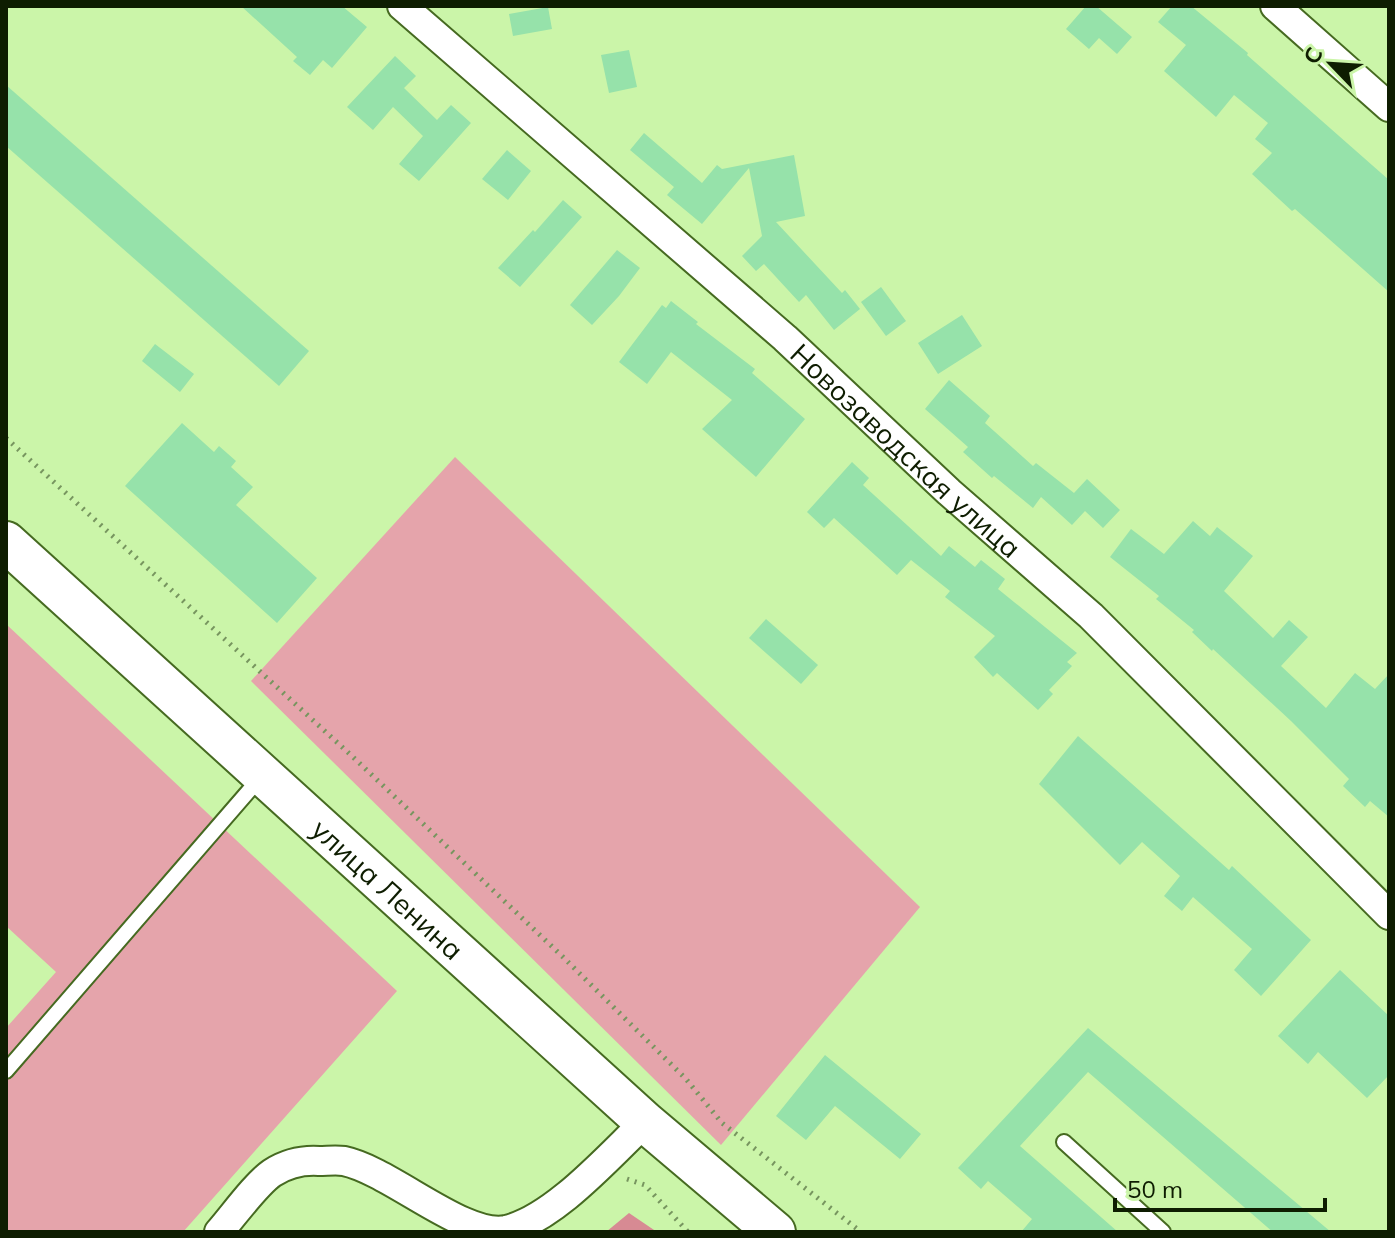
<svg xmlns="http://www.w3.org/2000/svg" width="1395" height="1238" font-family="Mulish,sans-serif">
<rect width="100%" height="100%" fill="#cbf5a9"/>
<g fill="#e5a4ab">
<polygon points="455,457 920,907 721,1145 251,681"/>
<polygon points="6,624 397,991 183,1232 6,1232 6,1028 56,972 6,926"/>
</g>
<polygon fill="#d78a93" points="629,1213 657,1232 606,1232"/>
<g fill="#96e2aa">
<polygon points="241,6 342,6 367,27 332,68 323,60 310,75 293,61 297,57"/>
<polygon points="1086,6 1096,6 1132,37 1117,54 1099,38 1089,49 1066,29"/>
<polygon points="1172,6 1191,6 1248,53 1247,55 1389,180 1389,292 1295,209 1292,211 1252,174 1272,153 1255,139 1268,123 1234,95 1216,117 1164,71 1186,45 1158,22"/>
<polygon points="548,7 552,29 513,36 509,14"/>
<polygon points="629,50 637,87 609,93 601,55"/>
<polygon points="395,56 416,76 404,88 437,120 451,105 471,123 419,181 399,164 423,136 393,107 373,130 347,107"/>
<polygon points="6,85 309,351 279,386 6,146"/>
<polygon points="644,133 702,183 717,165 722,169 794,155 805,216 776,222 842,293 845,290 860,309 834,330 806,295 799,302 764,264 756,271 742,256 762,236 749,168 702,224 667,195 674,187 630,150"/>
<polygon points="507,150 531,171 508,200 482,179"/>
<polygon points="563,200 582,217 520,287 498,268 533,230 535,232"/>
<polygon points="617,250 640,268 619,296 592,325 570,305"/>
<polygon points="881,287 906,321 886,336 861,302"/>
<polygon points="671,301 698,322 696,324 755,369 752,373 805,419 756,477 702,429 732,400 671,352 647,384 619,362 662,305 666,308"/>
<polygon points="962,315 982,346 938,374 918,343"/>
<polygon points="155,344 194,374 180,392 142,361"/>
<polygon points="949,380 990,416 985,423 1033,466 1036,463 1074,493 1087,479 1120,510 1103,528 1085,511 1072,525 1041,497 1033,508 994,476 992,478 963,452 968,447 925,409"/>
<polygon points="182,423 214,452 219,446 236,461 231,467 253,487 236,505 317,578 277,623 125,486"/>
<polygon points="852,462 869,478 863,485 941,556 949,546 975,567 981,560 1005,579 998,589 1077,653 1067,662 1072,666 1049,690 1053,694 1038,710 997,673 993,677 974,657 995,636 945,597 950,591 911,560 897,575 834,518 824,528 807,512"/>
<polygon points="1193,521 1210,536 1217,527 1253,556 1224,591 1273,638 1289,620 1308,637 1281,666 1326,708 1355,673 1375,689 1389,674 1389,817 1370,801 1365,807 1343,786 1349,779 1291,721 1213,649 1212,651 1192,632 1194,630 1156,599 1159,596 1110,557 1131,529 1164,554"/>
<polygon points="766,619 818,665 801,684 749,638"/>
<polygon points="1078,736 1229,870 1232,866 1311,940 1261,996 1234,970 1252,949 1193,897 1182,911 1164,896 1180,876 1142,842 1120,865 1039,784"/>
<polygon points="1340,970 1389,1016 1389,1075 1367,1098 1318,1052 1308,1064 1278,1036"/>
<polygon points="1088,1028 1331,1232 1273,1232 1088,1072 1020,1146 1118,1232 1021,1232 1032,1219 988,1181 981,1189 958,1168"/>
<polygon points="825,1055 921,1134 900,1159 835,1106 806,1140 776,1116"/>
</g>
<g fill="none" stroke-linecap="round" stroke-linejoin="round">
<g stroke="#466a21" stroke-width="18">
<g id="lane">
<polyline points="6,1071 260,778"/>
<polyline points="1064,1142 1163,1232"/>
</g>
</g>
<g stroke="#466a21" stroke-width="32">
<g id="street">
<path id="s1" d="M402 6 785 338 949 492 1091 616 1389 915"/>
<polyline points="1275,6 1389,107"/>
<path d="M219 1232C233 1216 256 1184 272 1173 286 1164 303 1160 319 1161 327 1161 336 1160 344 1161 391 1171 463 1238 506 1230 554 1219 609 1156 645 1122"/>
</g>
</g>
<g stroke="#466a21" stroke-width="44">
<g id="secondary">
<path id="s2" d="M6 542 645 1122 775 1232"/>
</g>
</g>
<g stroke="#77955f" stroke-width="5" stroke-dasharray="2 6" stroke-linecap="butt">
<polyline points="6,438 353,757 563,957 686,1079 722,1123 861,1232"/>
<polyline points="627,1179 645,1185 688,1232"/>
</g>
<use href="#lane" stroke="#fff" stroke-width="14"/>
<use href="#street" stroke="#fff" stroke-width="28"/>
<use href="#secondary" stroke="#fff" stroke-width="40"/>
</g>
<g text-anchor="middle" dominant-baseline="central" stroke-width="8" stroke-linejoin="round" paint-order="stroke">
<g font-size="28" fill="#0e1d01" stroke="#cbf5a9">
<text stroke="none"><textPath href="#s1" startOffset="672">Новозаводская улица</textPath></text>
<text stroke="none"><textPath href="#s2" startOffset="516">улица Ленина</textPath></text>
</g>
</g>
<rect width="1395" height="1238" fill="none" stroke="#0e1d01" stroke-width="16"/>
<g transform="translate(1331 64) rotate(295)" stroke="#cbf5a9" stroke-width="6" paint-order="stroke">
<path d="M0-6L14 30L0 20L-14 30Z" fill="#0e1d01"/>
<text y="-12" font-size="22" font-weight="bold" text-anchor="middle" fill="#0e1d01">С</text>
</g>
<path d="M1115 1198v12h210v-12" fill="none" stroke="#0e1d01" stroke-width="4"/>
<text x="1127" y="1198" font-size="24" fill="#0e1d01" stroke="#cbf5a9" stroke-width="6" paint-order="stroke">50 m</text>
</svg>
